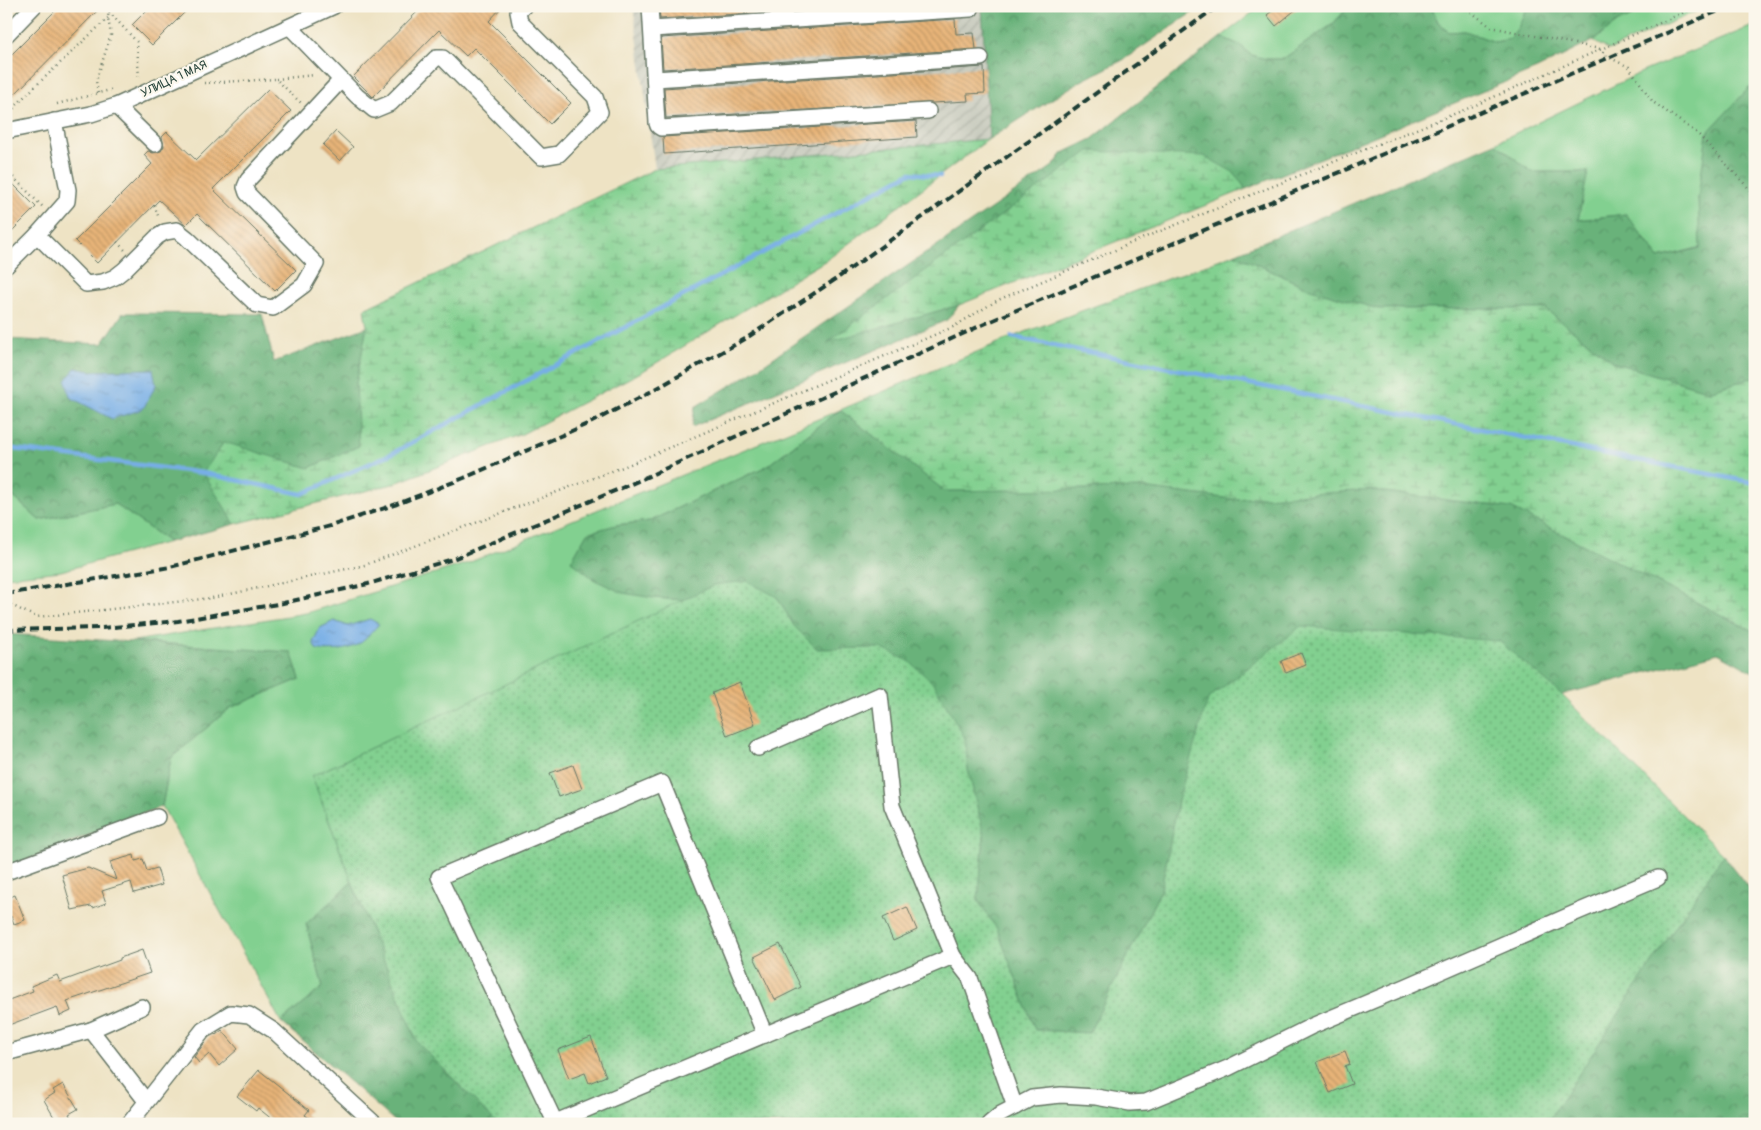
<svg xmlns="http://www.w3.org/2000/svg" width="1761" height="1130" font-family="Pangolin,sans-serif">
<defs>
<pattern id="industrial-furrows" width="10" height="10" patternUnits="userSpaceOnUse" patternTransform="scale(1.25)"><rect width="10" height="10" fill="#c2c6b9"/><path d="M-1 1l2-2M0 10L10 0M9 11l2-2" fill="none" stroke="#9da297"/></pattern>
<pattern id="forest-crowns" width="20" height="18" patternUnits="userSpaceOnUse" patternTransform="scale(1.25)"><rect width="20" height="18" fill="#69b27a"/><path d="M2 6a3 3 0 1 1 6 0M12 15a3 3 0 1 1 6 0" fill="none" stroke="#569265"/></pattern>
<pattern id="wetland-marsh" width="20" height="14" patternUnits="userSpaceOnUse" patternTransform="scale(1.25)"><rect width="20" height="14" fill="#82d090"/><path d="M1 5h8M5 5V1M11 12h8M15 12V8" fill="none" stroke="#6aaa76"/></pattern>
<pattern id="park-dots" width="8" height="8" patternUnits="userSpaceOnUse" patternTransform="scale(1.25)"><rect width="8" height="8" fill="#82d090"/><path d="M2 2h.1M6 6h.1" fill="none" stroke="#6aaa76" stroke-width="1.8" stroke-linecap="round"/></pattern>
<pattern id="water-ripples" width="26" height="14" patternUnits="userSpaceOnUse" patternTransform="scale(1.25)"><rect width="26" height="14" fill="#77aee6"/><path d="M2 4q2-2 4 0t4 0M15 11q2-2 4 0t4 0" fill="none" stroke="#618fbb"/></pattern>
<pattern id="building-back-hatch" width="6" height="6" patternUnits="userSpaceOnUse" patternTransform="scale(1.25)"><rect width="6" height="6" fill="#e8b478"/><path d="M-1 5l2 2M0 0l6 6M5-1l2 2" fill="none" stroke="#bb9463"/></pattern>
</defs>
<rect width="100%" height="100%" fill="#fbf7ec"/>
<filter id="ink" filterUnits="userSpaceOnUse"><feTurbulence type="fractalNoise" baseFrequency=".02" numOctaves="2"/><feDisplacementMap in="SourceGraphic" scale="10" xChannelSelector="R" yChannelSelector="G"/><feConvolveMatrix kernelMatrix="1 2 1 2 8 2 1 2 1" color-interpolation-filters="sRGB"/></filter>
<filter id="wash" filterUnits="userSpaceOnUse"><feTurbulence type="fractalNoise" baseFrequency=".0096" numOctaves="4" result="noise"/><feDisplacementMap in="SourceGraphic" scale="20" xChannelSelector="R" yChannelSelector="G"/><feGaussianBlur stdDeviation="1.12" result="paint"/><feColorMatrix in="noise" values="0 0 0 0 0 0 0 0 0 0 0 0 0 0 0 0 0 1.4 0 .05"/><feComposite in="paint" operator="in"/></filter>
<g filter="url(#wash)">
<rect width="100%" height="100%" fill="#eee3c4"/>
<polygon fill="url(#industrial-furrows)" points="633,6 982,6 989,139 655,169"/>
<g fill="#82d090" stroke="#508662" fill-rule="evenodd">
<polygon points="1261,6 1349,6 1333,24 1283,59 1266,59 1251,55 1240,45 1221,37"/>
<polygon points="1426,6 1527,6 1519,26 1510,39 1495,42 1465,31 1449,32 1438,22 1432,9"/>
<polygon points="1654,6 1708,6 1609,50 1593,41 1618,22"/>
<polygon points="1755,25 1755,84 1747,90 1698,197 1701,247 1659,258 1626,214 1578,220 1587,172 1532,172 1495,143 1642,72"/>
<path d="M840 410 767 466 650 521 616 525 654 598 685 600 312 776 352 882 306 924 323 987 281 1022 162 806 171 758 230 708 300 679 291 653 134 641 306 613 468 563ZM370 619 363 641 349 648 324 651 320 628 334 621 348 626Z"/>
<polygon points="6,490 39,520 115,504 169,542 61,571 6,577"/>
</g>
<g fill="url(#forest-crowns)" stroke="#447857" fill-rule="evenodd">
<polygon points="982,6 1202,6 1123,60 1079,82 989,139"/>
<path d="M1349 6H1384C1396 16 1415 2 1432 9L1438 22 1449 32 1465 31 1495 42 1510 39 1519 26 1527 6H1654L1618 22 1593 41 1537 69 1246 189 1233 172 830 341 959 305 947 320 692 427 695 407 754 371 1053 166 1063 153 1092 139 1221 37 1240 45 1251 55 1266 59H1283L1333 24Z"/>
<polygon points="1755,84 1755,377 1709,391 1615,363 1545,309 1378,309 1310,289 1234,254 1495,143 1532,172 1588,172 1578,220 1626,214 1659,258 1700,248 1698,197 1707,133 1747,90"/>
<path d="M123 313 262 314 274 362 367 327 356 384 359 446 309 468 274 458 204 473 235 524 169 542 115 504 39 520 6 490V339L102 344ZM75 368 91 371 152 369 112 419Z"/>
<polygon points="840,410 945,491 1142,488 1233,499 1370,490 1511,508 1755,632 1755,673 1718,653 1561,695 1499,641 1178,801 1161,890 1089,1033 1035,1030 997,929 978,901 984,835 968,770 965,738 880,648 817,649 794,626 777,597 714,585 685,600 654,598 623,593 595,580 571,561 587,533 616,525 650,521 767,466"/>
<polygon points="6,634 291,652 300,679 230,708 171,758 162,806 6,868"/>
<polygon points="1723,855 1755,896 1755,1124 1546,1124"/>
<polygon points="352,882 417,1042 498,1124 398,1124 281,1022 323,987 306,924"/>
</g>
<g fill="url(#wetland-marsh)" stroke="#508662">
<polygon points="989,139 828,259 643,371 522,434 393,484 235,524 203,473 224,442 309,468 359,446 356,384 367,327 364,309 655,169"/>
<polygon points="1089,151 1204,156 1233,172 1246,189 959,305 828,342"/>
<polygon points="1234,254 1310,289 1378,309 1545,309 1615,363 1709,391 1755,377 1755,632 1511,508 1370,490 1233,499 1142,488 945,491 840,410 1012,337"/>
</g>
<polygon fill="url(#park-dots)" stroke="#508662" points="747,581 777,597 794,626 817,649 880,648 909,661 933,683 965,738 968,770 984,835 978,901 997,929 1035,1030 1089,1033 1161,890 1178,801 1208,699 1301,626 1499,641 1562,695 1723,855 1546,1124 498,1124 417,1042 352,882 312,776 714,585"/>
<g fill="url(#water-ripples)" stroke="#4b768d">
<polygon points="75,368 91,371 153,369 156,385 143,409 112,419 70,397 66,381"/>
<path d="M370 619 379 624C373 630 368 637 362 642 350 650 331 653 316 649L313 642 320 628 334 621 348 626Z"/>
</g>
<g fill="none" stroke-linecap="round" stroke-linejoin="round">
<g stroke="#77aee6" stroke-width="4.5">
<polyline points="1012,337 1755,483"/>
<polyline points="6,448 203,473 302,494 393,453 910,173 940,176"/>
</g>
</g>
<g id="blocks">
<g fill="url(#building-back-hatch)">
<polygon points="60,6 102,6 6,103 6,60"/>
<polygon points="151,6 191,6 152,45 132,25"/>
<polygon points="423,6 503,6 489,21 571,103 550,124 474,48 466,56 439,30 373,97 353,77"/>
<polygon points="659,6 865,6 660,19"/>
<polygon points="1278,6 1300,6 1276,26 1267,15"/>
<polygon points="955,19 956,34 974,33 976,49 663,69 661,38"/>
<polygon points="984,67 985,93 967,94 968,101 666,118 664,88"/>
<polygon points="268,89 291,111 213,189 296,270 275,291 197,214 186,225 159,200 97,263 75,241 152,164 144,155 148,151 153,153 161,151 164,146 162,137 167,132 196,160"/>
<polygon points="916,121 917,137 664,154 663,137"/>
<polygon points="336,131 353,147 340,161 323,145"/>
<polygon points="13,184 36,207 6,237 6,191"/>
<polygon points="1301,653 1306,665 1286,673 1281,661"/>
<polygon points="740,682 755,725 727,736 712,693"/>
<polygon points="573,765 582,789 559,797 550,773"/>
<polygon points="134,855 135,861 143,859 147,871 157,868 162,885 134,893 131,882 102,891 106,903 93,908 91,906 72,910 62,875 88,868 116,880 110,862"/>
<polygon points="15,895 25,920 14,924 11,916 6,918 6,899"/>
<polygon points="907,907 917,930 893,941 883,918"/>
<polygon points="780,944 801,987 775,1000 754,957"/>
<polygon points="142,950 150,973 67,1001 71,1011 60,1016 57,1007 6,1026 6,1001 33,991 31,986 57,975 60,982 120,960 120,958"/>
<polygon points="222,1030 238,1049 219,1066 209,1054 199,1063 194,1057 209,1037 215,1034 216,1035"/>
<polygon points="591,1037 606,1076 589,1083 585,1073 569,1079 558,1050"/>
<polygon points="1345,1051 1350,1064 1345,1066 1352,1084 1330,1093 1317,1062"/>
<polygon points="259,1070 309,1110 305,1115 317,1124 278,1124 258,1108 256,1111 237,1096"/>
<polygon points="63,1084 78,1109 69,1114 71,1118 62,1124 58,1124 44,1100 55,1093 53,1090"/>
</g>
</g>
</g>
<g filter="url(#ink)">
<use href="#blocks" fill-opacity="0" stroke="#677766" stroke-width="1"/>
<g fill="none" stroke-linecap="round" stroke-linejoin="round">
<g stroke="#677766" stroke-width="18">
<g id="minor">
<polyline points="650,6 657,123 658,126 661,128 928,111"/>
<polyline points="290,27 357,96 374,110 391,103 436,58 443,58 541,157 559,154 600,112 595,97 520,22 518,12 524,6"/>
<polyline points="652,29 971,9"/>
<polyline points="6,35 34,6"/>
<polyline points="655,79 981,58"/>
<polyline points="116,106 155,144"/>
<polyline points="54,121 68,190 67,201 37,235 86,284 103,282 115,277 124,270 157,237 165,232 177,230 187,238 257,305 273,308 304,285 316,264 247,193 245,187 248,180 341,80"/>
<polyline points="6,131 91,114 116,106 334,6"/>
<polyline points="6,266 37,235"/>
<polyline points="6,872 157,817"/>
<polyline points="953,956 970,978 1015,1107"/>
<polyline points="91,1030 142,1007"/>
<polyline points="6,1053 91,1030 146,1101"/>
<polyline points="555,1122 439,877 662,783 765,1035"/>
<polyline points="129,1124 203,1030 231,1013 249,1015 274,1031 375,1124"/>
<polyline points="551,1124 953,956 892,806 880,695 758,748"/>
<polyline points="989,1124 1001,1114 1032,1098 1061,1095 1096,1097 1130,1103 1146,1102 1228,1068 1312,1026 1405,987 1575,913 1658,878"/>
</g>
</g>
<g stroke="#677766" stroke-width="2.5" stroke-dasharray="1 4" stroke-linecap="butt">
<polyline points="1463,6 1491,27 1600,49 1608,57 1629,67 1653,102 1697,133 1755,195"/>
<polyline points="109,12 137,42 139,80"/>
<polyline points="276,79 315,75"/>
<polyline points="204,83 276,79 301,103"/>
<polyline points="98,93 96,81 111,35 108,18 109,6"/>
<polyline points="57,104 114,89"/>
<polyline points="7,116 24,97 108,18"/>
<polyline points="6,170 43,207"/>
<polyline points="154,205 159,218"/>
<polyline points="117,242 125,250"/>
<polyline points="6,605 11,605 36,617 85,612 212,598 365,565 628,465 953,327 998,300 1148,236 1469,108 1698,6"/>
</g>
<use href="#minor" stroke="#fff" stroke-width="15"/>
<g stroke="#1f3d34" stroke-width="4" stroke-dasharray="8 4" stroke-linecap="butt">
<polyline points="6,594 170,567 330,526 397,504 464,478 592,422 652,391 745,339 836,279 1218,6"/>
<polyline points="6,630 102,628 178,621 283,603 368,584 453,559 631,484 991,321 1730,6"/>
</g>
</g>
</g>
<g text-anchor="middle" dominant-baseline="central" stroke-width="4.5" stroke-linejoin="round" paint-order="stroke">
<g font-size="12" fill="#1f3d34" stroke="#fbf7ec">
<text transform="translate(174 79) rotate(-25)">УЛИЦА 1 МАЯ</text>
</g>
</g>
<rect width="1761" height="1130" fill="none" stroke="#fbf7ec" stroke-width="25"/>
</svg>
